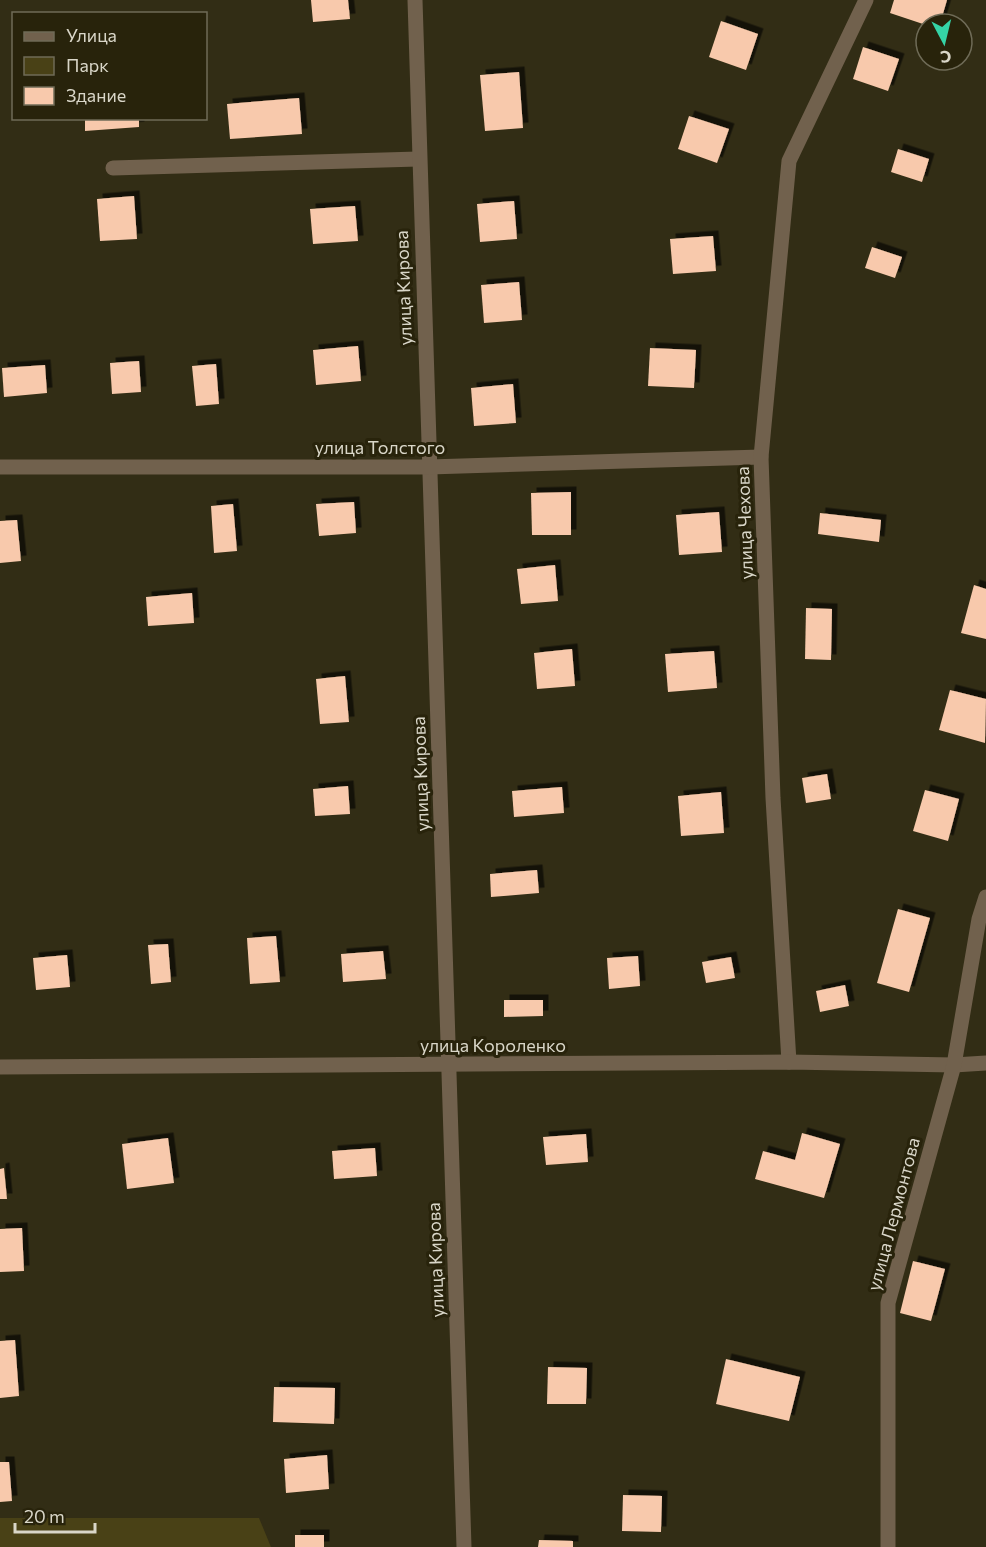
<svg xmlns="http://www.w3.org/2000/svg" width="986" height="1547" font-family="Commissioner,sans-serif">
<defs>
<filter id="shadow"><feDropShadow dx="5.5" dy="-5.5" stdDeviation="0" flood-color="#0009"/></filter>
</defs>
<rect width="100%" height="100%" fill="#322d15"/>
<polygon fill="#494116" points="0,1518 259,1518 271,1547 0,1547"/>
<g fill="#f8c9ac" filter="url(#shadow)">
<polygon points="311,0 348,0 350,19 313,22"/>
<polygon points="894,0 947,0 940,24 926,25 890,13"/>
<polygon points="721,21 758,34 746,70 709,57"/>
<polygon points="863,47 899,59 888,91 853,79"/>
<polygon points="519,72 523,128 485,131 480,75"/>
<polygon points="299,98 302,134 230,139 227,104"/>
<polygon points="689,116 729,129 717,163 678,149"/>
<polygon points="85,118 139,118 139,127 85,131"/>
<polygon points="898,149 929,159 922,182 891,172"/>
<polygon points="134,196 137,239 100,241 97,199"/>
<polygon points="514,201 517,239 480,242 477,204"/>
<polygon points="355,206 358,241 313,244 310,209"/>
<polygon points="713,236 716,271 673,274 670,239"/>
<polygon points="872,247 902,257 895,278 865,268"/>
<polygon points="519,282 522,320 484,323 481,285"/>
<polygon points="358,346 361,381 316,385 313,350"/>
<polygon points="650,348 696,350 694,388 648,386"/>
<polygon points="139,361 141,392 112,394 110,363"/>
<polygon points="216,364 219,404 196,406 192,366"/>
<polygon points="45,365 47,393 4,397 2,368"/>
<polygon points="513,384 516,423 474,426 471,388"/>
<polygon points="571,492 571,535 532,535 531,493"/>
<polygon points="354,502 356,533 319,536 316,504"/>
<polygon points="233,504 237,551 214,553 211,506"/>
<polygon points="719,512 722,552 679,555 676,515"/>
<polygon points="820,513 881,520 879,542 818,534"/>
<polygon points="17,520 21,561 0,563 0,521"/>
<polygon points="555,565 558,601 521,604 517,569"/>
<polygon points="974,585 986,589 986,639 961,633"/>
<polygon points="192,593 194,623 148,626 146,597"/>
<polygon points="806,608 832,609 831,660 805,659"/>
<polygon points="572,649 575,686 537,689 534,653"/>
<polygon points="714,651 717,688 668,692 665,654"/>
<polygon points="345,676 349,722 320,724 316,679"/>
<polygon points="950,690 986,699 985,743 939,730"/>
<polygon points="827,774 831,799 806,803 802,778"/>
<polygon points="348,786 350,814 315,816 313,789"/>
<polygon points="562,787 564,813 514,817 512,791"/>
<polygon points="925,790 959,799 948,841 913,831"/>
<polygon points="721,792 724,833 681,836 678,796"/>
<polygon points="537,870 539,893 491,897 490,874"/>
<polygon points="898,909 930,918 909,992 877,983"/>
<polygon points="276,936 280,982 250,984 247,938"/>
<polygon points="168,944 171,982 151,984 148,945"/>
<polygon points="383,951 386,979 343,982 341,954"/>
<polygon points="67,955 70,987 36,990 33,958"/>
<polygon points="638,956 640,986 609,989 607,958"/>
<polygon points="731,957 735,978 706,983 702,962"/>
<polygon points="845,985 849,1006 820,1012 816,991"/>
<polygon points="504,1000 543,1000 543,1016 504,1017"/>
<polygon points="802,1133 840,1144 824,1198 755,1179 763,1151 795,1160"/>
<polygon points="586,1134 588,1162 546,1165 543,1137"/>
<polygon points="168,1138 174,1183 127,1189 122,1144"/>
<polygon points="375,1148 377,1176 334,1179 332,1151"/>
<polygon points="4,1168 7,1199 0,1199 0,1169"/>
<polygon points="22,1228 24,1271 0,1272 0,1229"/>
<polygon points="913,1261 945,1269 931,1321 900,1313"/>
<polygon points="15,1340 19,1396 0,1398 0,1341"/>
<polygon points="726,1359 800,1377 789,1421 716,1404"/>
<polygon points="548,1367 587,1368 586,1404 547,1404"/>
<polygon points="274,1387 335,1388 334,1424 273,1422"/>
<polygon points="327,1455 329,1489 286,1493 284,1459"/>
<polygon points="0,1462 9,1462 12,1501 0,1502"/>
<polygon points="623,1495 662,1496 661,1532 622,1531"/>
<rect x="295" y="1535" width="29" height="12"/>
<polygon points="539,1540 573,1541 573,1547 538,1547"/>
</g>
<g fill="none" stroke-linecap="round" stroke-linejoin="round">
<polyline stroke="#71614d" stroke-width="15" points="113,168 418,159"/>
<g stroke="#71614d" stroke-width="15">
<polyline points="415,0 464,1547"/>
<polyline points="0,467 429,467 761,457"/>
<polyline points="789,1062 773,798 761,457 789,161 866,0"/>
<polyline points="0,1067 789,1062 954,1065 986,1063"/>
<polyline points="888,1547 888,1303 954,1065 979,919 986,897"/>
</g>
</g>
<g text-anchor="middle" dominant-baseline="central" stroke-width="6" stroke-linejoin="round" paint-order="stroke">
<g font-size="18" fill="#d9d6c8" stroke="#28230b">
<text transform="translate(403 288) rotate(-92)">улица Кирова</text>
<text x="380" y="447">улица Толстого</text>
<text transform="translate(744 523) rotate(-92)">улица Чехова</text>
<text transform="translate(420 774) rotate(-92)">улица Кирова</text>
<text x="493" y="1045">улица Короленко</text>
<text transform="translate(893 1214) rotate(-75)">улица Лермонтова</text>
<text transform="translate(435 1260) rotate(-92)">улица Кирова</text>
</g>
</g>
<rect x="12" y="12" width="195" height="108" fill="#28230b" stroke="#6f6b57" stroke-width="1.5"/>
<rect x="24" y="32" width="30" height="9" fill="#71614d" stroke="#6f6b57" stroke-width="1.5"/>
<text x="66" y="42" font-size="18" fill="#d9d6c8">Улица</text>
<rect x="24" y="57" width="30" height="18" fill="#494116" stroke="#6f6b57" stroke-width="1.5"/>
<text x="66" y="72" font-size="18" fill="#d9d6c8">Парк</text>
<rect x="24" y="87" width="30" height="18" fill="#f8c9ac" stroke="#6f6b57" stroke-width="1.5"/>
<text x="66" y="102" font-size="18" fill="#d9d6c8">Здание</text>
<g transform="translate(944 42) rotate(173)"><circle r="28" fill="#28230b" stroke="#6f6b57" stroke-width="1.5"/>
<path d="M0-4.5L10 22L0 15L-10 22Z" fill="#35d4a7"/>
<text y="-9" font-size="16" font-weight="bold" text-anchor="middle" fill="#d9d6c8">С</text>
</g>
<path d="M15 1523v9h80v-9" fill="none" stroke="#d9d6c8" stroke-width="3"/>
<text x="24" y="1523" font-size="18" fill="#d9d6c8" stroke="#28230b" stroke-width="4.5" paint-order="stroke">20 m</text>
</svg>
